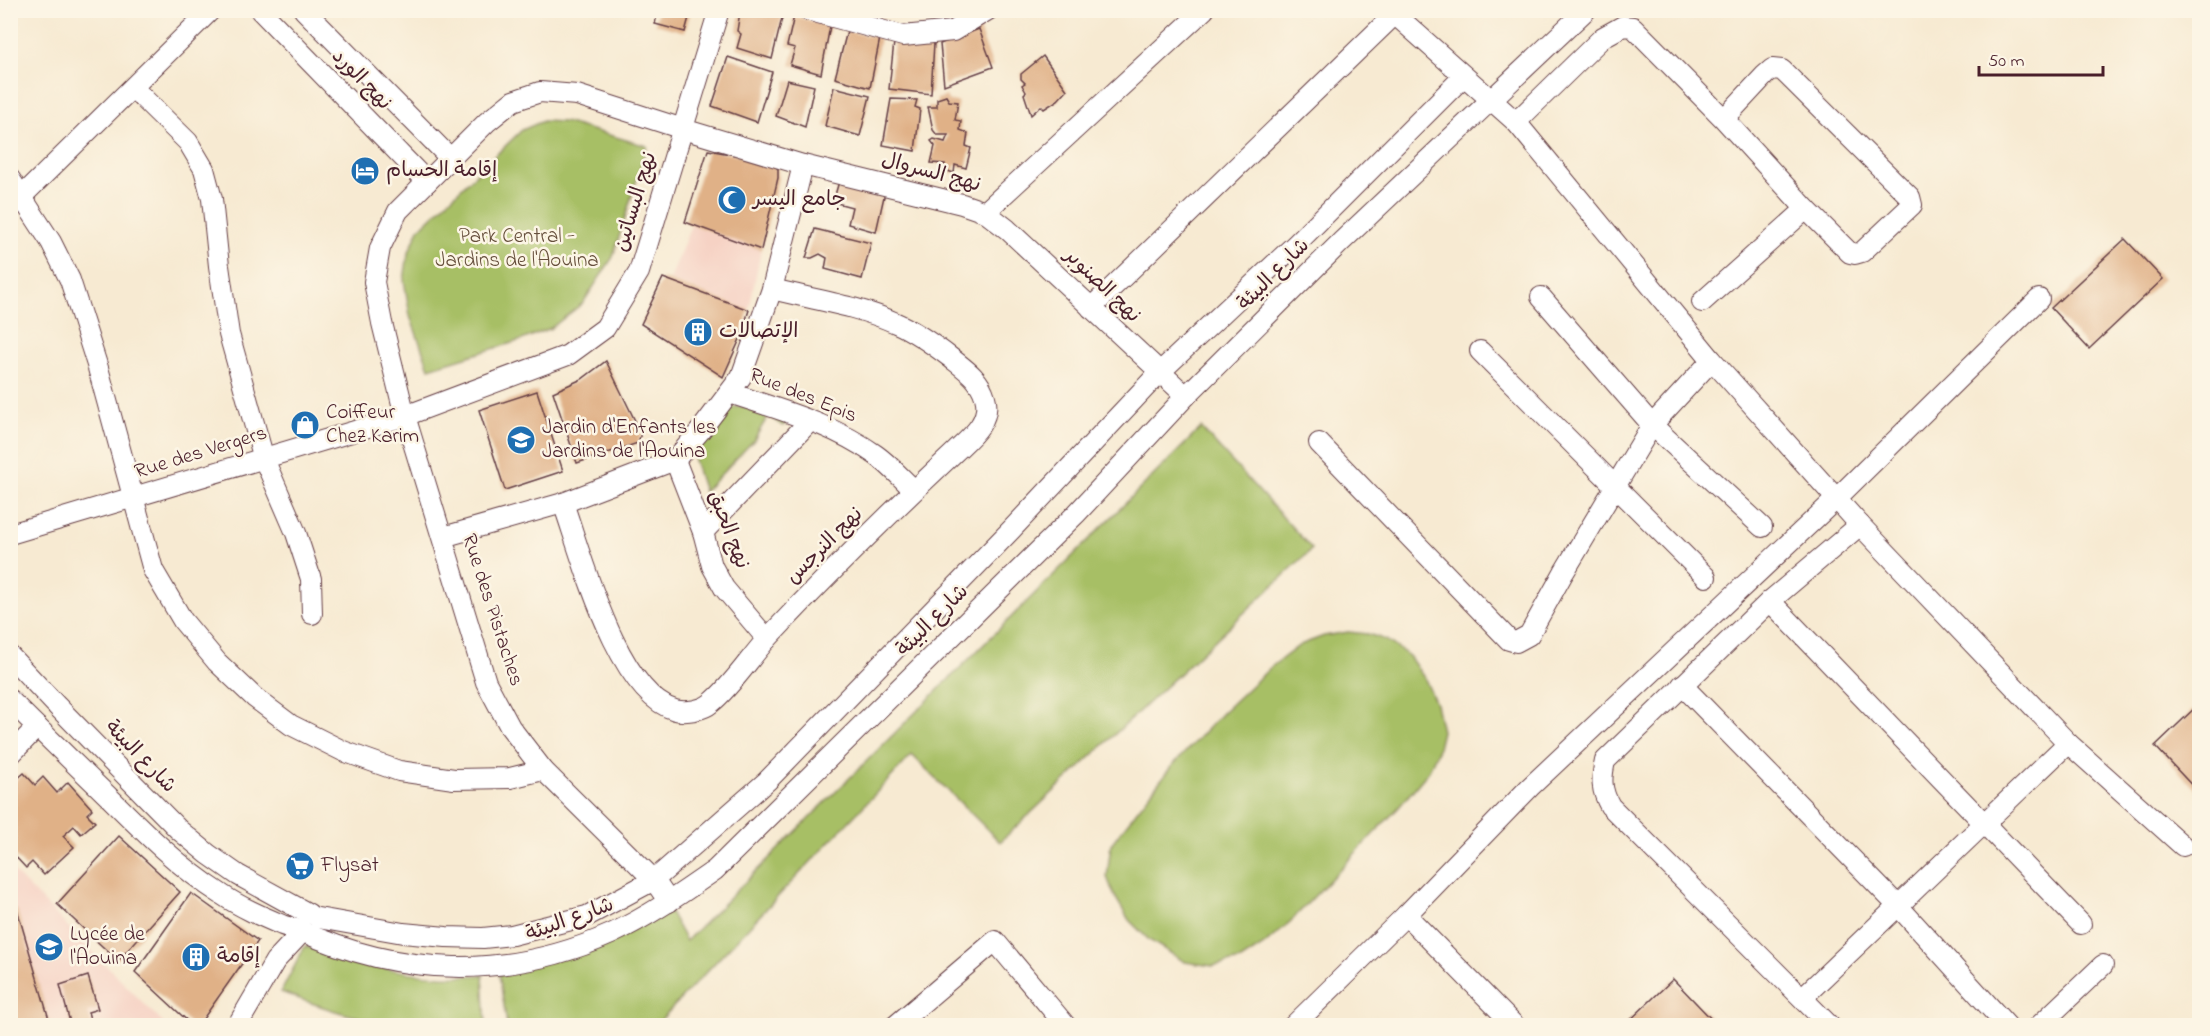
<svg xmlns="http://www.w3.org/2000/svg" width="2210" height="1036" font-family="'Indie Flower','Playpen Sans Arabic',sans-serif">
<rect width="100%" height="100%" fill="#fcf5e5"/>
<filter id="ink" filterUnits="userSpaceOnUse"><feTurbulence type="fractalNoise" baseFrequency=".0167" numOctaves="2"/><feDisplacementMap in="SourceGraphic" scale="12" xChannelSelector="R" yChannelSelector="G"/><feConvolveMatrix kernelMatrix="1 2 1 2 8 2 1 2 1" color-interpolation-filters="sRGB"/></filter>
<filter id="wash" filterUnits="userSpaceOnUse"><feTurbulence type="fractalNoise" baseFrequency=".008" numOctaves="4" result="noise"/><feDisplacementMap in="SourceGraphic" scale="24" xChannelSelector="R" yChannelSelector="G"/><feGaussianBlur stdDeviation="1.35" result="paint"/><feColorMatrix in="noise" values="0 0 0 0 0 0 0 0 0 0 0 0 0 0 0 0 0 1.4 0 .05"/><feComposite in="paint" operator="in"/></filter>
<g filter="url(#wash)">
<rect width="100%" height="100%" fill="#f7ead2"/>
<g fill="#f6d2c4">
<polygon points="691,225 761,250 749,310 670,280"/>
<polygon points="11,869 165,1025 11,1025"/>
</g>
<g fill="#a7bf65" stroke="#786f48" stroke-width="1.5">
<polygon points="543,121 564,122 647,146 613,257 583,303 551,328 522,340 429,368 410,316 404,280 408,254 419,229 522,130"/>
<polygon points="742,406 787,421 783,426 768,416 754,440 704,492 694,460 694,447 729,408"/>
<polygon points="1201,428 1312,549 1000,842 912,755 656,1025 507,1025 499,974 670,912 686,941"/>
<polygon points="1348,632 1368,634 1386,640 1409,656 1425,679 1436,704 1442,731 1437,752 1428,772 1399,807 1291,921 1264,945 1241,960 1213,966 1185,962 1149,940 1129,920 1114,895 1107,877 1111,844 1171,767 1223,712 1271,667 1300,645 1324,636"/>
<path d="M305 946C347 959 397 974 441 976 455 977 469 975 483 975L486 1025C454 1025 421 1027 388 1023 351 1018 316 1005 281 992Z"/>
</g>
<g id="blocks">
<g fill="#e0b187">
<polygon points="658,10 691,10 685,32 655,24"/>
<polygon points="751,10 770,10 783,14 772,59 737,48 741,34 737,31 740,12 749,14"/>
<polygon points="794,16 830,26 821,74 790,65 795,48 787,46"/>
<polygon points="979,29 993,67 944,85 940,44"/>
<polygon points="847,31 880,38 870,88 835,78"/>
<polygon points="894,42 934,43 931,94 889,89"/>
<polygon points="1043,56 1067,90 1058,100 1044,109 1041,106 1031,115 1024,94 1026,92 1022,85 1025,83 1021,79 1021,74"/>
<polygon points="728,57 772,72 757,122 712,106"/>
<polygon points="787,80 814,86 805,127 776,116"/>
<polygon points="834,87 870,96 860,136 825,126"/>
<polygon points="946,96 949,101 958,102 955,120 961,121 960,130 968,133 966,146 971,148 966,168 955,165 954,173 944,170 945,164 931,163 935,146 931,141 934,139 945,142 948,135 937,135 933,130 928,107 937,107 937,99"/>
<polygon points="891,99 917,100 915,107 920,109 915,151 883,145"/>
<polygon points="708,150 768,161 778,169 778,178 761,250 685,222"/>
<polygon points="840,178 885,192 876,232 848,224 852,207 833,202"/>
<polygon points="815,229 871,243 862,279 825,269 827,258 820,254 812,258 806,258"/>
<polygon points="2125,239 2163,279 2089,349 2051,308"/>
<polygon points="663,278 749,310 740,339 723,377 641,324"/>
<polygon points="606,361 641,433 638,443 577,463 553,392 582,379"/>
<polygon points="537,391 563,471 505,490 479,410"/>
<polygon points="2199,704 2199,793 2155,746"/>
<polygon points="24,773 35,785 43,777 57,793 68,782 92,809 87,814 95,822 81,834 74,826 63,836 74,847 44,875 32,862 26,868 12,853 10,854 10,795 15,791 10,785"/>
<polygon points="119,836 180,892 118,961 57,904"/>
<polygon points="191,893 258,941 198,1026 193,1026 135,972"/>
<polygon points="17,909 51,1026 10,1026 10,983 14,982 10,970 10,911"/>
<polygon points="88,976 98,1009 88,1012 92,1026 71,1026 60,985"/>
<polygon points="1673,979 1718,1026 1624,1026"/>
</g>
</g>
</g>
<g filter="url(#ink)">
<use href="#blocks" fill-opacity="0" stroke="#643d44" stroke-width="1.5"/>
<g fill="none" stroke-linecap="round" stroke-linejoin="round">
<g stroke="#643d44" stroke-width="22">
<g id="minor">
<polyline points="260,10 427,182"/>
<polyline points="304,10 450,158"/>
<polyline points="807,10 903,36 953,31 988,10"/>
<polyline points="1390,10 1516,122 1712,360 1860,525 2068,743 2183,846"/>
<polyline points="133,88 188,142 204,169 212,199 219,266 229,334 264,459 296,533 311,579 312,614"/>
<polyline points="1516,122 1603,37 1623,26 1633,27 1724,119 1806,209 1850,253 1855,254 1862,252 1912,205 1910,197 1782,70 1772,69 1765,75 1724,119"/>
<polyline points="10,179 51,242 70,280 98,368 153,570 183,621 217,662 255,698 291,725 343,751 399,771 454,779 510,778 543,770"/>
<polyline points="10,208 211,10"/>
<polyline points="985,212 1007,229 1186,396"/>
<polyline points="1541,297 1652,425 1762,527"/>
<polyline points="1702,302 1806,209"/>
<polyline points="1091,308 1394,15"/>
<polyline points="1480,351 1706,577"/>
<path d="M730 393C780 410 833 424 876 455 890 465 902 479 914 490"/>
<polyline points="1319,443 1509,640 1516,642 1529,635 1564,572 1652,425 1712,360"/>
<polyline points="675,460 703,532 712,566 724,588 767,639"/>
<path d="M563 503C582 556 617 693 675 710 686 713 703 710 711 703 732 686 749 659 767 639 828 574 891 512 956 451 971 437 992 420 985 397 980 379 965 369 951 358 934 345 915 331 896 323 858 306 812 299 772 289"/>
<polyline points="703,532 810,421"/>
<polyline points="10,534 405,416 568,355 605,328 639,272 719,10"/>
<polyline points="443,537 563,503 675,460 700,431 741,377 772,289 803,165"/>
<polyline points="1770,601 2081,924"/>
<polyline points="10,656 57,706 179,830 208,854 238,875 309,914"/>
<polyline points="1682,685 1899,907 2007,1026"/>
<path d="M10 700C44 734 77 766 111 799 145 833 180 868 221 894 240 907 261 916 282 925 287 927 294 928 299 930 400 977 508 980 611 934 648 917 682 893 715 870L1076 514 1186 396 1341 242 1586 10"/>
<polyline points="10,755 37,727"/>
<polyline points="669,902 654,880 543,770 510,727 486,682 405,416 382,323 374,282 380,248 398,211 487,122 513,101 540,92 577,95 683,129 803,165 962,204 985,212 1204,10"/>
<polyline points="1406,915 1515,1026"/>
<polyline points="318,918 403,933 446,937 483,938 512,935 587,916 654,880 767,781 1011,530 1159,373 1296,244 1463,77"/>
<polyline points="1803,997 2068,743"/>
<polyline points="237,1026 275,961 302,932"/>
<polyline points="895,1026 995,941 1066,1026"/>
<polyline points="1293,1026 1406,915 1530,787 1837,498 2039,299"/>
<path d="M1830 1026 1610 806C1601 790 1601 779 1605 761L1770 601 1860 525"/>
<polyline points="2039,1026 2103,965"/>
</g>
</g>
<use href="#minor" stroke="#fff" stroke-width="20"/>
</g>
</g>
<defs>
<g id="hotel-disc" transform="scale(1.5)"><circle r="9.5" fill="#1f6fb2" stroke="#fcf5e5"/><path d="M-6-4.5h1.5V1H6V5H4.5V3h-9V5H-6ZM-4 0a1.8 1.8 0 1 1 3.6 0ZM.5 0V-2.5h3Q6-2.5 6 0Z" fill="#fff"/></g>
<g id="mosque-disc" transform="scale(1.5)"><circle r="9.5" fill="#1f6fb2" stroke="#fcf5e5"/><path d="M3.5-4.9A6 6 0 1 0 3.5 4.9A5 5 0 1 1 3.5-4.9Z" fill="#fff"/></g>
<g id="building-disc" transform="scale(1.5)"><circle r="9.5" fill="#1f6fb2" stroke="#fcf5e5"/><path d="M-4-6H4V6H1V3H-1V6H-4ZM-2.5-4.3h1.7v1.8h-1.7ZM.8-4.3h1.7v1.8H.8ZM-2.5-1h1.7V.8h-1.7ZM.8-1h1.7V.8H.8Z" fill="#fff"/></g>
<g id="shop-disc" transform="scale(1.5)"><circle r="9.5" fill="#1f6fb2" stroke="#fcf5e5"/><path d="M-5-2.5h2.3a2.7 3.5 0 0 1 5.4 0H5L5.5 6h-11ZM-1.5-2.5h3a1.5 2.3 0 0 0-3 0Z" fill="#fff"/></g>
<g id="school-disc" transform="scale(1.5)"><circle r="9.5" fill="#1f6fb2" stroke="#fcf5e5"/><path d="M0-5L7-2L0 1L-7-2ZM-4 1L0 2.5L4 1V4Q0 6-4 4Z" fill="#fff"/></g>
<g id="supermarket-disc" transform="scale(1.5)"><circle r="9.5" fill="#1f6fb2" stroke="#fcf5e5"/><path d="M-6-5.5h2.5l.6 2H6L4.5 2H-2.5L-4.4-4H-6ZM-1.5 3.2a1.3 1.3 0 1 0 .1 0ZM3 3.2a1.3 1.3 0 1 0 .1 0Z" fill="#fff"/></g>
</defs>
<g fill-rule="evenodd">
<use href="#hotel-disc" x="365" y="171"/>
<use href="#mosque-disc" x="732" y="200"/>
<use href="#building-disc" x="698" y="332"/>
<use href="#shop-disc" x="305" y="425"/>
<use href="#school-disc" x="521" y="440"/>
<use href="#supermarket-disc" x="300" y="866"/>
<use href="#school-disc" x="49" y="947"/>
<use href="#building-disc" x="196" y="957"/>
</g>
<g text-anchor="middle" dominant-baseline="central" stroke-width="5" stroke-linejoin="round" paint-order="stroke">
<g font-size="21" fill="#4a1f2b" stroke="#fcf5e5">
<text transform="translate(361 80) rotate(46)">نهج الورد</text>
<text transform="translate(931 173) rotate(15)">نهج السروال</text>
<text transform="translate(636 202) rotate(-73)">نهج البساتين</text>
<text transform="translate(1274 275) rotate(-45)">شارع البيئة</text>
<text transform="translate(1102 286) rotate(44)">نهج الصنوبر</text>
<text transform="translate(803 396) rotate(22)">Rue des Epis</text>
<text transform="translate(201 453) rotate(-17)">Rue des Vergers</text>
<text transform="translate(728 530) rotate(69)">نهج الحبق</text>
<text transform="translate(825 546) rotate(-45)">نهج النرجس</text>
<text transform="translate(492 610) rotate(72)">Rue des Pistaches</text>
<text transform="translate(933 621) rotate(-45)">شارع البيئة</text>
<text transform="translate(140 757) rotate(46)">شارع البيئة</text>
<text transform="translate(570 920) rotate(-20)">شارع البيئة</text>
</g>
<g font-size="21" fill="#4a1f2b" stroke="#fcf5e5" text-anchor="start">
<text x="386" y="171">إقامة الحسام</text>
<text x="753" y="200">جامع اليسر</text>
<text x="719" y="332">الإتصالات</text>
<text x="326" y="413">Coiffeur<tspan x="326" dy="24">Chez Karim</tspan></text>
<text x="542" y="428">Jardin d'Enfants les<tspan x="542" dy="24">Jardins de l'Aouina</tspan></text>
<text x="321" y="866">Flysat</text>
<text x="70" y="935">Lycée de<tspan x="70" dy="24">l'Aouina</tspan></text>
<text x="217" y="957">إقامة</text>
</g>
<g font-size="21" fill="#664f3c" stroke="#fcf5e5">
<text x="517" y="237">Park Central -<tspan x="517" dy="24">Jardins de l'Aouina</tspan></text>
</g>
</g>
<rect width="2210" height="1036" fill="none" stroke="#fcf5e5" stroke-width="36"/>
<path d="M1979 66v9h124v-9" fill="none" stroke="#4a1f2b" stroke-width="3"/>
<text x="1988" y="66" font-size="18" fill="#4a1f2b" stroke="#fcf5e5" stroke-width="4.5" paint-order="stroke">50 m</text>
</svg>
